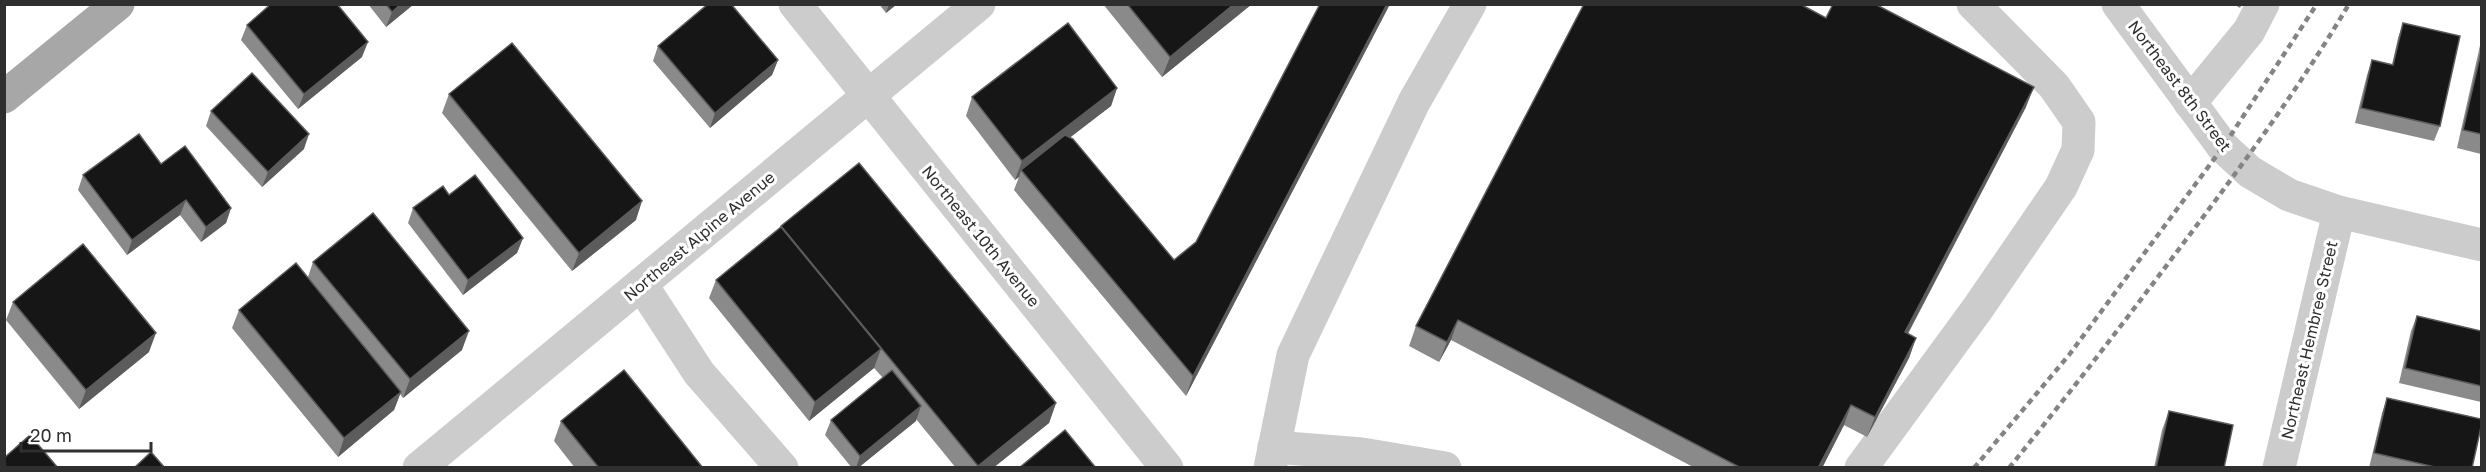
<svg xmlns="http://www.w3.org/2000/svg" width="2486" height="472" font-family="'Golos Text',sans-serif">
<rect width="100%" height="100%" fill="#fff"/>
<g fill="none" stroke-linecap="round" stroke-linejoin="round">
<g stroke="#ccc" stroke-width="33">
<polyline points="795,4 1167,468"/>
<polyline points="2118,4 2223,147 2250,172 2289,195 2339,212 2482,245"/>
<polyline points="2190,103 2249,31 2263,4"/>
<polyline points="641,284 699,373 782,468"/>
<polyline points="1274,447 1362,454 1445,468"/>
<polyline points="419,468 979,4"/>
<polyline points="1270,468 1293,355 1414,102 1470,4"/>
<polyline points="1861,468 1978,308 2061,187 2078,150 2079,122 2054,86 1973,4"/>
<polyline points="2279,468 2339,212"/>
</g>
<polyline stroke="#a7a7a7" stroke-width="33" points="4,97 118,4"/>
<g stroke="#848484" stroke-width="4.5" stroke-dasharray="6 4.5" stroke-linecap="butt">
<polyline points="1974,468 2069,355 2223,147 2317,4"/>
<path d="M2009 468C2070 393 2128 317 2185 241 2243 164 2300 87 2349 4"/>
</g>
</g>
<g fill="#8a8a8a">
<polygon points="368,4 414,4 386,27"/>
<polygon points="879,4 897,4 886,13"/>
<polygon points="1103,4 1252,4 1162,77"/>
<polygon points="1390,4 1186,396 1014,190 1019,177 1015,180 966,116 972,97 1117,88 1111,106 1070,137 1174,260 1196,242"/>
<polygon points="2233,4 2242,4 2240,8"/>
<polygon points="1826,18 2026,107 1908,334 1916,338 1909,358 1867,437 1844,425 1822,468 1695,468 1451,340 1439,362 1409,346 1416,326"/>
<polygon points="2403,23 2440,126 2434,141 2355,123 2367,75 2372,60 2392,65 2398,38"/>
<polygon points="247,25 362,57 298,109 241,40"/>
<polygon points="2481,41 2481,154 2457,148"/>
<polygon points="658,46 778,60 772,75 710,128 653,61"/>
<polygon points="449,94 636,220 572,271 442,113"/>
<polygon points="211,111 304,149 262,187 206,126"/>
<polygon points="161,164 231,208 226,223 201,242 180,215 127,255 78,190 83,175"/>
<polygon points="449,195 523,238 517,253 463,295 408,223 413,208"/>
<polygon points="781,226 1056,403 1049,423 993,468 956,468 916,419 916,421 858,468 852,468 825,435 831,420 883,378 874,368 809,421 709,298 716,280 781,227"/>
<polygon points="313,262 462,350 403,398 400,394 394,410 338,457 232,328 239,310 308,277"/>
<polygon points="13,302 149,352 79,409 6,320"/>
<polygon points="2417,316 2481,331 2481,402 2399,383 2411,331"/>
<polygon points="2387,398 2472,468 2369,468 2382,413"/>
<polygon points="2169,411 2224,468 2154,468 2162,430"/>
<polygon points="561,421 703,468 575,468 554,441"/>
</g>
<g fill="#5c5c5c">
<polygon points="401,4 414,4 386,27 392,12"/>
<polygon points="889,4 897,4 886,13"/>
<polygon points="1234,4 1252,4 1162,77 1170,57"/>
<polygon points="1387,4 1390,4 1186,396 1193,376"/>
<polygon points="368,42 362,57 298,109 304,94"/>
<polygon points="778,60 772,75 710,128 715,113"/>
<polygon points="2034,87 2026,107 1898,352 1905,332"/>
<polygon points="1117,88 1111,106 1024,173 1021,170 1019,177 1015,180 1022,161"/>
<polygon points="309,134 304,149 262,187 268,172"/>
<polygon points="186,200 180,215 127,255 132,240"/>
<polygon points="642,201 636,220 572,271 579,253"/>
<polygon points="231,208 226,223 201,242 206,227"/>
<polygon points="523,238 517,253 463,295 468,280"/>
<polygon points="1458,320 1451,340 1439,362 1447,342"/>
<polygon points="469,331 462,350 403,398 410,379"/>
<polygon points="156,333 149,352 79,409 86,390"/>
<polygon points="1916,338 1909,358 1867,437 1875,417"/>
<polygon points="881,349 874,368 809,421 815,402"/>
<polygon points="401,392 394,410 338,457 344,438"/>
<polygon points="1056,403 1049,423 993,468 978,468 978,466"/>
<polygon points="1851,405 1844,425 1822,468 1818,468"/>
<polygon points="921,406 916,421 858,468 856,468 860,456"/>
</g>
<g fill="#161616" stroke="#5c5c5c" stroke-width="1.5">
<polygon points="271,4 337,4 368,42 304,94 247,25"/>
<polygon points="386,4 401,4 392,12"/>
<polygon points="708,4 731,4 778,60 715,113 658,46"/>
<polygon points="1127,4 1234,4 1170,57"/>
<polygon points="1320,4 1387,4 1193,376 1021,170 1065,135 1073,139 1174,260 1196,242"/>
<polygon points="1584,4 1800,4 1826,18 1833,4 1875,4 2034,87 1905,332 1916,338 1875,417 1851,405 1818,468 1741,468 1458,320 1447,342 1416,326"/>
<polygon points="1068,23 1117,88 1022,161 972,97"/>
<polygon points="2403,23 2460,36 2440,126 2361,108 2372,60 2393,65"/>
<polygon points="512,43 642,201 579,253 449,94"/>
<polygon points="2481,52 2481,134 2463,130"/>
<polygon points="252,73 309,134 268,172 211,111"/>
<polygon points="139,134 161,164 185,146 231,208 206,227 186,200 132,240 83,175"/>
<polygon points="859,163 1056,403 978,466 781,226"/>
<polygon points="475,175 523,238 468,280 413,208 443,186 449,195"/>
<polygon points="373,213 469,331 410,379 313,262"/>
<polygon points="781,227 881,349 815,402 716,280"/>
<polygon points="83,244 156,333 86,390 13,302"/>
<polygon points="296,263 401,392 344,438 239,310"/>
<polygon points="2417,316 2481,331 2481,386 2405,368"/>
<polygon points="624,370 703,468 599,468 561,421"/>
<polygon points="892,370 921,406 860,456 831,420"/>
<polygon points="2387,398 2481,419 2481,427 2472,468 2439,468 2374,453"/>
<polygon points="2169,411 2233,425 2224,468 2156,468"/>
<polygon points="1065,430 1096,468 1019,468"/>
<polygon points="30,435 58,468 4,468 4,458"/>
<polygon points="151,452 165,468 134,468"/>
</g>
<g text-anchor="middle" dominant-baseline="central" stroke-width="6" stroke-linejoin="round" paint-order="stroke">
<g font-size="16" fill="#2f2f2f" stroke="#fff">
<text transform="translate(2180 86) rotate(53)">Northeast 8th Street</text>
<text transform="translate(699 236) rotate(-40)">Northeast Alpine Avenue</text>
<text transform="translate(981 236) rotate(51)">Northeast 10th Avenue</text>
<text transform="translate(2309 340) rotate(-77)">Northeast Hembree Street</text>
</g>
</g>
<rect width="2486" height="472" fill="none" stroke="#2f2f2f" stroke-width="12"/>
<path d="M21 442v9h130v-9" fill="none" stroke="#2f2f2f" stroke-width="3"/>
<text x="30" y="442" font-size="18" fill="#2f2f2f" stroke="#ffffff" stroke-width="4.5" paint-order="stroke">20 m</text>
</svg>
